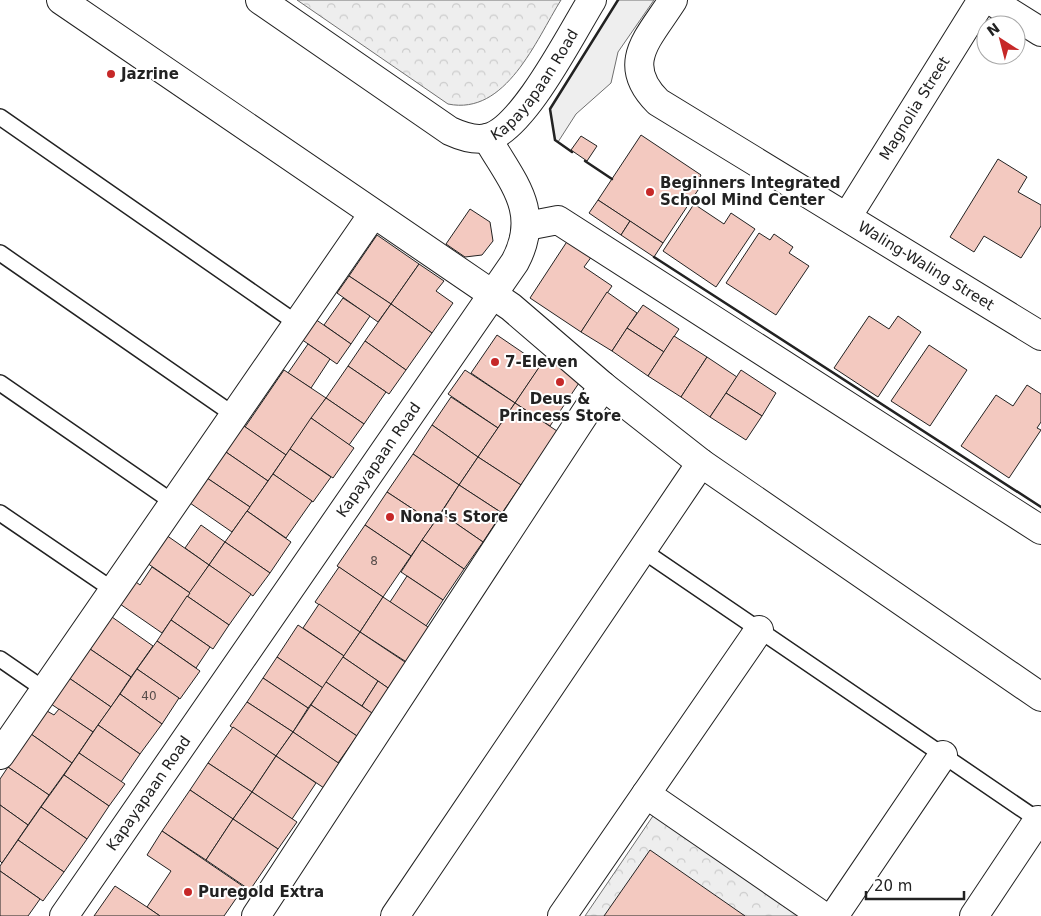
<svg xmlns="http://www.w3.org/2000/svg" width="1041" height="916" font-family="'DejaVu Sans',sans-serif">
<defs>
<pattern id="forest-crowns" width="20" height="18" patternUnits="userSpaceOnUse" patternTransform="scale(1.25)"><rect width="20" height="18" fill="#eee"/><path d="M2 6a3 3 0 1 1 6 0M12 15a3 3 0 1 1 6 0" fill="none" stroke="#ccc"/></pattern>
</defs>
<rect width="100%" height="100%" fill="#fff"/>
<polygon fill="#eee" stroke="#6f6f6f" points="618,0 654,0 618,52 611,83 576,114 558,142 555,140 550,109"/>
<g fill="url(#forest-crowns)" stroke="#6f6f6f">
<path d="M297 0H561C536 40 506 116 448 104Z"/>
<polygon points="655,813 804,916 585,916"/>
</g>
<g fill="#f3c9c0" stroke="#222">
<polygon points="641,135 701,175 698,181 702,184 663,243 598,200"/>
<polygon points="581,136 597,146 587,161 571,150"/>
<polygon points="998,159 1027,177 1018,192 1041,205 1041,226 1021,258 984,236 974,252 950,237"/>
<polygon points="598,200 630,221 621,235 589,213"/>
<polygon points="694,204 724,224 731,213 755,229 716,287 663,251"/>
<polygon points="470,209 490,222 493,241 482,255 465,257 446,244"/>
<polygon points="630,221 663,243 654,257 621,235"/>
<polygon points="759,233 770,240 774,234 793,247 789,253 809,266 776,315 726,283"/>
<polygon points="377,235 419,264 391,304 349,276"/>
<polygon points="568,240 592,256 584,267 612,286 581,332 530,298"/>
<polygon points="419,264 444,281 436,291 453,303 432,333 391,304"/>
<polygon points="349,276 391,304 378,322 337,293"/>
<polygon points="607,292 637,313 612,351 581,332"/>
<polygon points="343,298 370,316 351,344 324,325"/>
<polygon points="391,304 432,333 406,370 365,341"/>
<polygon points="643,305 679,329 664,352 627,328"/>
<polygon points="869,316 889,329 898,316 921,332 878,397 834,368"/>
<polygon points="315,319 351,344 337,364 301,339"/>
<polygon points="627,328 664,352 648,376 612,351"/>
<polygon points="497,335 541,365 515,403 471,373"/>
<polygon points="674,336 707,357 681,397 648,376"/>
<polygon points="365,341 406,370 389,394 348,366"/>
<polygon points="308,344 330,359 311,388 288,373"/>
<polygon points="929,345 967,370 930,426 891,401"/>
<polygon points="548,354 583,377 550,426 515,403"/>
<polygon points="707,357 737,377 710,417 681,397"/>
<polygon points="348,366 386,392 364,424 326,398"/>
<polygon points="284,370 326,398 286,455 245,427"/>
<polygon points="465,370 515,403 498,428 448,394"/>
<polygon points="741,370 776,393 762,416 726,393"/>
<polygon points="1027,385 1041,394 1041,422 1037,428 1041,430 1009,478 961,446 996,395 1013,406"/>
<polygon points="726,393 762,416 746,440 710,417"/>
<polygon points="451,397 498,428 478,457 432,425"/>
<polygon points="326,398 364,424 349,445 311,418"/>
<polygon points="515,403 557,431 521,485 478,457"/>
<polygon points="311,418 354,448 333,478 290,449"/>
<polygon points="241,424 286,455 268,481 223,450"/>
<polygon points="432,425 478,457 459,485 413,454"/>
<polygon points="290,449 331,477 313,502 273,474"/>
<polygon points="223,450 268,481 250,507 207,478"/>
<polygon points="413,454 459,485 434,523 387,492"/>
<polygon points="478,457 521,485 502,513 459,485"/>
<polygon points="273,474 312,501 286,538 247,511"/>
<polygon points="207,478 250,507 232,532 190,503"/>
<polygon points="459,485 502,513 483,542 441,513"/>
<polygon points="387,492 434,523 411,556 365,525"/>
<polygon points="247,511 291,542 270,573 225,542"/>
<polygon points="441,513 483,542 464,569 422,540"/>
<polygon points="201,525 225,542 209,565 185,548"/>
<polygon points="365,525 411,556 383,597 337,566"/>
<polygon points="166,535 209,565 190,593 147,563"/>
<polygon points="422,540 464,569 443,600 401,572"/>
<polygon points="225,542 270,573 253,596 209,565"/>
<polygon points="209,565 251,594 229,625 187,596"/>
<polygon points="152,567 190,593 162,633 120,604 136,582 140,585"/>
<polygon points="339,567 383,597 360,632 315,602"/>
<polygon points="407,576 443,600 426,626 390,602"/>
<polygon points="187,596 229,625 213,649 171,620"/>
<polygon points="383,597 431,629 408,663 360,632"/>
<polygon points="319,604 360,632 344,656 303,628"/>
<polygon points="112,617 153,646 131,677 90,649"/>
<polygon points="171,620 210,647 196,668 157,641"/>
<polygon points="298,625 344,656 323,688 277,657"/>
<polygon points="360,632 411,666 394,692 343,657"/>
<polygon points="157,641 200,671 180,699 137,669"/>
<polygon points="90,649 131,677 111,707 69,678"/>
<polygon points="277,657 323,688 308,708 263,678"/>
<polygon points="343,657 378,681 362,706 326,682"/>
<polygon points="137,669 179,698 162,724 120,694"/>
<polygon points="69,678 111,707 93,732 51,704"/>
<polygon points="263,678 308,708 293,732 247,702"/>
<polygon points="378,681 394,692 377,717 362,706"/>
<polygon points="326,682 372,713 357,736 311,705"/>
<polygon points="120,694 162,724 140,754 98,725"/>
<polygon points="247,702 293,732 276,756 230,726"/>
<polygon points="311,705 357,736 338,763 293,732"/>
<polygon points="59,709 93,732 72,763 31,734 47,711 54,715"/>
<polygon points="98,725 140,754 121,782 79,753"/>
<polygon points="233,727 276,756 252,792 208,763"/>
<polygon points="293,732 340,764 324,788 276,756"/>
<polygon points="31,734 72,763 49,795 8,767"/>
<polygon points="79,753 125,784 109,806 64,775"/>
<polygon points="276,756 316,783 292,819 252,792"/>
<polygon points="208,763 252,792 233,819 190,790"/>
<polygon points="8,767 49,795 28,825 0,805 0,779"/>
<polygon points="64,775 109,806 87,839 41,807"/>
<polygon points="190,790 233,819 206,860 162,831"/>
<polygon points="252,792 297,822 278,849 233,819"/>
<polygon points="0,805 28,825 2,863 0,861"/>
<polygon points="41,807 87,839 64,872 18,840"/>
<polygon points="233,819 278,849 250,890 206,860"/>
<polygon points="162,831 244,887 224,916 160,916 147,907 171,871 147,855"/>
<polygon points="18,840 64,872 43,901 0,871 0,866"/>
<polygon points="650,850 745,916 604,916"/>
<polygon points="0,871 40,899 28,916 0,916"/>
<polygon points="115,886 147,907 160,916 94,916"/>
</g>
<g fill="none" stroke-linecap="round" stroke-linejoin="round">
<g stroke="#222" stroke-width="18">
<g id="lane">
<polyline points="0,117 298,324"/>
<polyline points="0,253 234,415"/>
<polyline points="0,383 174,503"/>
<polyline points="0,513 113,590"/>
<polyline points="642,550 1041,822"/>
<polyline points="0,659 45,690"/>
</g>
</g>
<g stroke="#222" stroke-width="30">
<g id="street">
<polyline points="61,0 511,307 603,386 701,463 1041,697"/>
<path id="s1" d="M673 0C649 38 619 63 658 102L1041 336"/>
<polyline points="990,0 1041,32"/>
<path id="s2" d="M847 217 982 0"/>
<polyline points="527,226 558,220 1041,530"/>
<polyline points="0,755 373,214"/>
<polyline points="646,794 823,916"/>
<polyline points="256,916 603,386"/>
<polyline points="395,916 701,463"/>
<polyline points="562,916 759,630"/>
<polyline points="834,916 943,755"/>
<polyline points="974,916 1038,820"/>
</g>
</g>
<g stroke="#222" stroke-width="30">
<g id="secondary">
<path id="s3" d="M260 0 450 131C461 136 475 141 487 138 523 130 572 32 592 0"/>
<path id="s4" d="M64 916 515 262C542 211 512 182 487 138"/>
</g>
</g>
<use href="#lane" stroke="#fff" stroke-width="15"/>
<use href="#street" stroke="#fff" stroke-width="28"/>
<use href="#secondary" stroke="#fff" stroke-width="28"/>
<g stroke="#222" stroke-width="2.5">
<polyline points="572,152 555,140 550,109 618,0"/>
<polyline points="585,161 612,179"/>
<polyline points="654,257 1041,507"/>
</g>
</g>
<g fill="#c62828" stroke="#fff" stroke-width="2">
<circle cx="111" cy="74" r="5"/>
<circle cx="650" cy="192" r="5"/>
<circle cx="495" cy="362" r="5"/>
<circle cx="560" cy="382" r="5"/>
<circle cx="390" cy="517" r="5"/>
<circle cx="188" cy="892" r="5"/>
</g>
<g text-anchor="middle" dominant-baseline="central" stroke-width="4" stroke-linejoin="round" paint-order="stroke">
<g font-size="12" fill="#564c4a">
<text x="374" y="561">8</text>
<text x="149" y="696">40</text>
</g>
<g font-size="15" font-weight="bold" fill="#222" stroke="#fff" text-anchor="start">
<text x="121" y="74">Jazrine</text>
<text x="660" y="183">Beginners Integrated<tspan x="660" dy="17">School Mind Center</tspan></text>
<text x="505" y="362">7-Eleven</text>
<text x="560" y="399" text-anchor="middle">Deus &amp;<tspan x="560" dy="17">Princess Store</tspan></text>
<text x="400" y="517">Nona's Store</text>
<text x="198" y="892">Puregold Extra</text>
</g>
<g font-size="15" fill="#222" stroke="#fff">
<text stroke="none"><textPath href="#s3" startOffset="342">Kapayapaan Road</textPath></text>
<text stroke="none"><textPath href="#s2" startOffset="128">Magnolia Street</textPath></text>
<text stroke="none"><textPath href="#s1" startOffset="431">Waling-Waling Street</textPath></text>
<text stroke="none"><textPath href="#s4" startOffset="554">Kapayapaan Road</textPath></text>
<text stroke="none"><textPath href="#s4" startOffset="149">Kapayapaan Road</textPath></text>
</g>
</g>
<g transform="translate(1001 40) rotate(324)"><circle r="24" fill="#ffffff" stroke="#a7a7a7"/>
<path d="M0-4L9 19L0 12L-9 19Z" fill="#c62828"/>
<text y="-8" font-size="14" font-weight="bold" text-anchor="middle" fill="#222222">N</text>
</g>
<path d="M866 891v8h98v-8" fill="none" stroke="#222222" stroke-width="2.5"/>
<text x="874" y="891" font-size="15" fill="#222222" stroke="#ffffff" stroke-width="4" paint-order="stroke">20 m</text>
</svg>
